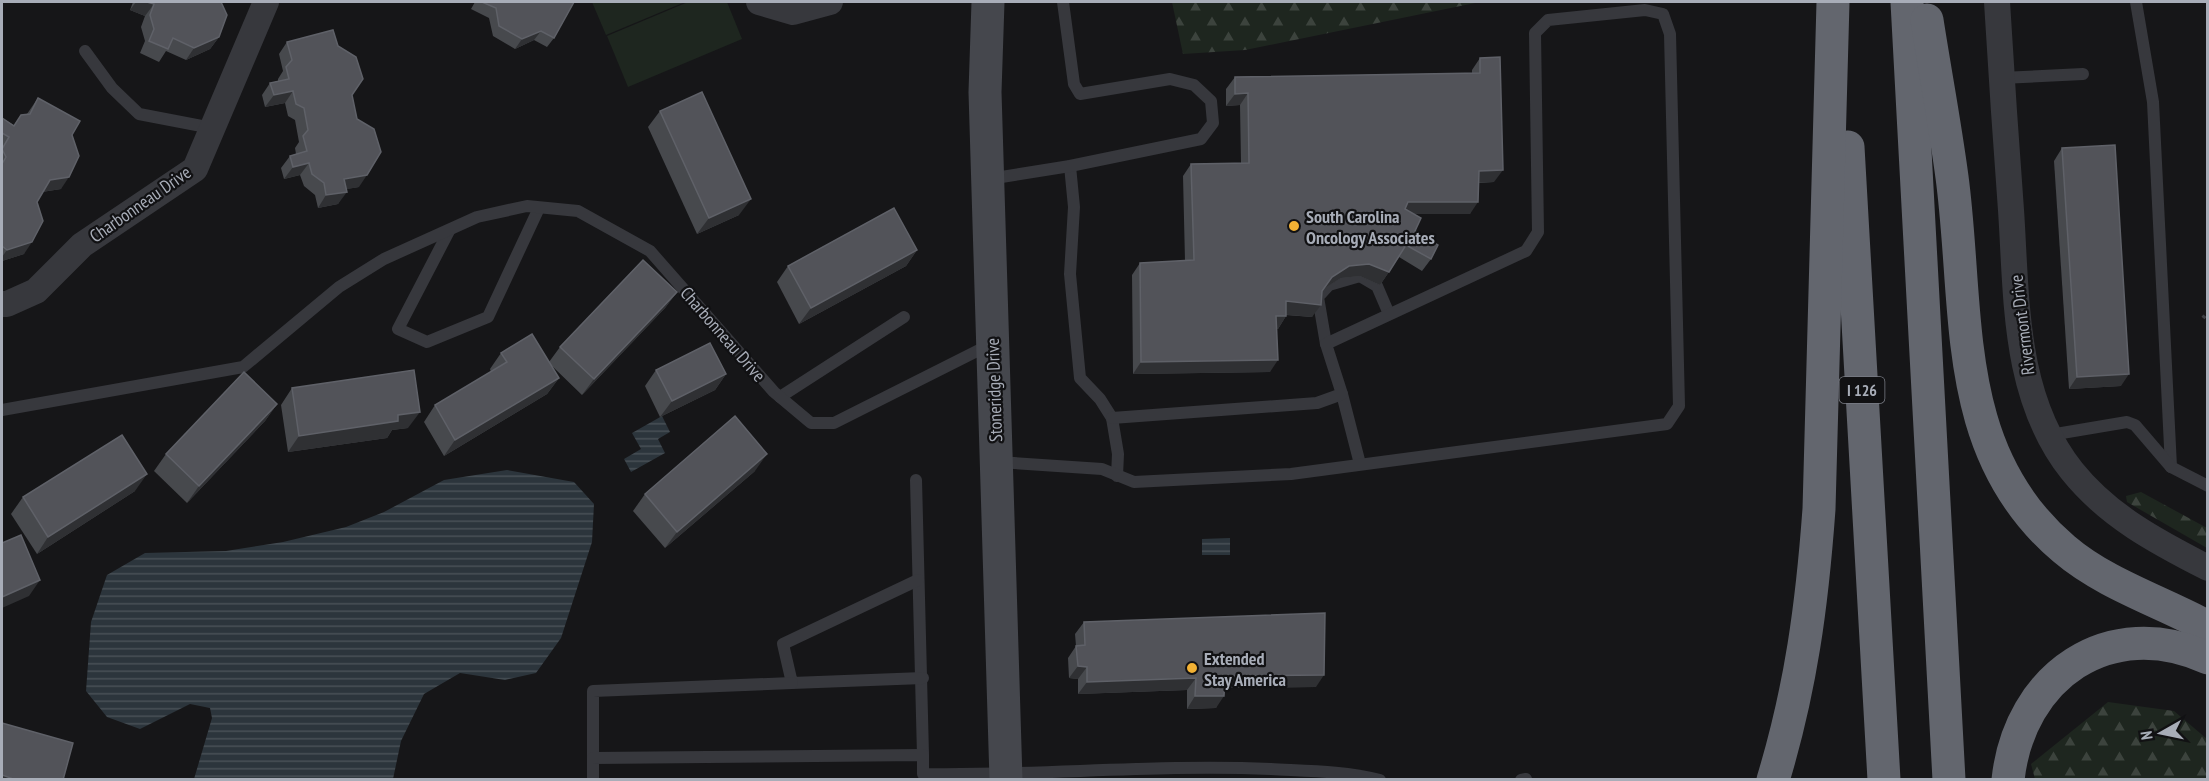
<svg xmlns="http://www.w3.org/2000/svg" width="2209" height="781" font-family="'PT Sans Narrow',sans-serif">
<defs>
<pattern id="forest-firs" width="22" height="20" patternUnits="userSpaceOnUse" patternTransform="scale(1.5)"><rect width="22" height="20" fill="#1e261f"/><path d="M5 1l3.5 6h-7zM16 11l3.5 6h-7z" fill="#3c433d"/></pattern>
<pattern id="water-rules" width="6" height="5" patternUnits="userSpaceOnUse" patternTransform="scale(1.5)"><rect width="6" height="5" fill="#2c353c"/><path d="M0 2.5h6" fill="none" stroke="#485056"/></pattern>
</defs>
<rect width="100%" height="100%" fill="#161618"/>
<g fill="url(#forest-firs)">
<polygon points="1172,2 1480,2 1245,50 1183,54"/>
<polygon points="2141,492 2207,528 2207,548 2127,502 2126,496"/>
<polygon points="2108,702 2174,711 2207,739 2207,779 2035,779 2031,764"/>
</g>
<g fill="#1e261f">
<polygon points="592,2 685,2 606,35"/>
<polygon points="688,2 727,2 742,39 628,87 607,36"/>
</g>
<g fill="url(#water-rules)">
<polygon points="662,416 670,432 658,439 665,453 631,472 624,459 641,449 632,433"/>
<polygon points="507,470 574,482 594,504 592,542 561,638 536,673 505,680 460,673 424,694 401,741 393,779 194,779 212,718 210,708 190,704 140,729 107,717 86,691 91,622 107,575 145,553 226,551 283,542 346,527 384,512 444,480"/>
<polygon points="1230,538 1230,555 1202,555 1202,539"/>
</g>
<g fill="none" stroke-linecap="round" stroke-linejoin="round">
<polyline stroke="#3d3f44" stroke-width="4" stroke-dasharray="3 4.5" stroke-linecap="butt" points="2203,318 2208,312"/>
<g stroke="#37383d" stroke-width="12">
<polyline points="2136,2 2153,102 2171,467"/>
<polyline points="85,51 112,88 139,114 212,128"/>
<polyline points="2001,78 2083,74"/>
<polyline points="1070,166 1074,207 1070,274 1080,378 1100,399 1112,418 1118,454 1117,476"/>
<polyline points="989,179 1070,166 1201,139 1213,123 1211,101 1194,85 1170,79 1080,94 1074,84 1063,2"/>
<polyline points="449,231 398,329 427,342 488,317 539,208"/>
<polyline points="1326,344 1318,297 1329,285 1360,276 1377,286 1389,314"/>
<polyline points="1342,394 1360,464"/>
<polyline points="780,397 904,317"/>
<polyline points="2,410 243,367 339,287 384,259 477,217 527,206 578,211 650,251 774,392 811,423 834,423 989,345"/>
<polyline points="2050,435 2127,422 2135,425 2171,467 2208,486"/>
<polyline points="998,462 1102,469 1134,482 1291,474 1667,424 1679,406 1670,34 1663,14 1645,10 1548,20 1535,33 1538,232 1526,251 1326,344 1342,394 1317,403 1112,418"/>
<polyline points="916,480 923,755"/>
<polyline points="918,580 783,644 792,683 923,678"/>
<polyline points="593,758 593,691 792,683"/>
<path d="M593 780V758L923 755V774C1039 776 1155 764 1271 769 1308 771 1344 771 1380 780"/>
<polyline points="1521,780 1526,779"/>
</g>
<g stroke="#37383d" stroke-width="26">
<polyline points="759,2 793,12 830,2"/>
<path d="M1997 2C2001 71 2006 141 2011 210 2017 299 2013 397 2072 471 2108 516 2157 542 2208 568"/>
<polyline points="2,304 7,304 36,291 82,245 195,169 266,2"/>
</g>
<polyline stroke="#45474d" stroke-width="33" points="988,2 985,92 1006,780"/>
<g stroke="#63666e" stroke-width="33">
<polyline points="1907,2 1949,780"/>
<path d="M1927 20C1935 72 1945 124 1952 177 1970 311 1949 452 2064 549 2105 584 2160 601 2208 627"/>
<polyline points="1848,147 1884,780"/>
<path d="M1773 780C1801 688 1812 605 1819 509L1833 2"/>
<path d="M2008 780C2019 676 2109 613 2208 658"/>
</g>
</g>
<g fill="#47494d">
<polygon points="133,2 221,2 219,37 210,49 186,60 166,51 159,62 140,53 145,41 141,27 145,16 130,10"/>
<polygon points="475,2 574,2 554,38 547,47 534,40 515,49 493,36 489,18 471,9"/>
<polygon points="287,42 352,95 359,187 346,189 338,204 318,208 315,195 304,186 300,175 284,179 281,168 290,156 296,154 295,148 299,142 295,120 288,116 285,103 265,107 262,95 270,83 278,81 278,79 283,71 279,54"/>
<polygon points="1480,58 1494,182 1479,183 1470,214 1413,214 1415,231 1431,259 1422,271 1399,257 1380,285 1360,276 1341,278 1324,288 1312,317 1286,315 1286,316 1278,329 1277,329 1270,372 1133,374 1132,275 1140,263 1185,261 1183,176 1191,164 1241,163 1240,105 1226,106 1226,89 1235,77 1472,73 1472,70"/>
<polygon points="38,98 72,135 61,189 42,192 37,202 24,254 2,261 2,118 14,125 21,115 27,114"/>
<polygon points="660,111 739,215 697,234 648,127"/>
<polygon points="2062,148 2121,386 2069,389 2054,161"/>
<polygon points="917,250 906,266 799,324 777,282 788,266"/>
<polygon points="677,292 665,308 582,395 552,366 559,378 547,394 444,456 424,422 435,405 491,372 490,369 501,353 549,362 560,347"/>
<polygon points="656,370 726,374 715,390 660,417 645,386"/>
<polygon points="292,388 408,428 392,430 387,438 288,452 281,405"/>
<polygon points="277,404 265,421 187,503 154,471 166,454"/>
<polygon points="755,471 665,548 633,511 645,494"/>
<polygon points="135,491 37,554 11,514 23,497"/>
<polygon points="1084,622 1316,687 1224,688 1216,708 1187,709 1187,690 1078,694 1078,679 1069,678 1068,658 1076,646 1075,634"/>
</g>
<g fill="#2f3033">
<polygon points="136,2 147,2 154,4 145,16 130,10"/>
<polygon points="541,31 534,40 515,49 522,39"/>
<polygon points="219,37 210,49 186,60 194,48"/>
<polygon points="293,91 285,103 265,107 274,95"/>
<polygon points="1248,93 1240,105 1226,106 1235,94"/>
<polygon points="309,163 300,175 284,179 293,167"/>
<polygon points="1503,170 1494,182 1470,183 1479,171"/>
<polygon points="367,175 359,187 336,191 344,179"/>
<polygon points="69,177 61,189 41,192 50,180"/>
<polygon points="347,192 338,204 318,208 326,195"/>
<polygon points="751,199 739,215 697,234 709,218"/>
<polygon points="1408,202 1478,202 1470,214 1400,214"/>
<polygon points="32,242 24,254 2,261 2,257 7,250"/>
<polygon points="917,250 906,266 799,324 811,308"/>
<polygon points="1369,264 1389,272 1380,285 1360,276 1341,278 1323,289 1332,277 1349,266"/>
<polygon points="677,292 665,308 582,395 594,379"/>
<polygon points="1286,301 1321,305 1312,317 1278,314"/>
<polygon points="1276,316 1286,316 1278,329 1268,328"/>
<polygon points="1278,360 1270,372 1133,374 1141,362"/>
<polygon points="726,374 715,390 660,417 672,401"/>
<polygon points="2129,374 2121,386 2069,389 2077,377"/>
<polygon points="559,378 547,394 444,456 455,440"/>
<polygon points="277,404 265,421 187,503 199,486"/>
<polygon points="420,412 408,428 392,430 387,438 288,452 299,436 398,415"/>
<polygon points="767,454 755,471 665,548 677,532"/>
<polygon points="147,474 135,491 37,554 48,537"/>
<polygon points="40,580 29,596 2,608 2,597"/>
<polygon points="1078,666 1087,667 1078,679 1069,678"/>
<polygon points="1324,675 1316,687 1216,688 1225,676"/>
<polygon points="1196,678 1187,690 1078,694 1087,682"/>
<polygon points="1195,696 1224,696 1216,708 1187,709"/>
<polygon points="2,775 16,780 2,780"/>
</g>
<g fill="#525359" stroke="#5f6168" stroke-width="1.5">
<polygon points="147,2 221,2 227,15 219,37 194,48 173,38 168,49 149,41 154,29 150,15 154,4"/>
<polygon points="482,2 574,2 554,38 541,31 522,39 499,26 496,8"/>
<polygon points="333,30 338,46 356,57 363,79 352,95 357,119 374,129 381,152 367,175 344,179 347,192 326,195 324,183 312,174 309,163 293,167 290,156 307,151 303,136 308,130 304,108 296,104 293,91 274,95 270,83 289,79 286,67 292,60 287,42"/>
<polygon points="1500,57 1503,170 1479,171 1478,202 1408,202 1405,209 1421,218 1415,231 1438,245 1431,259 1406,245 1389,272 1369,264 1349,266 1332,277 1322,291 1321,305 1286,301 1286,316 1276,316 1278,360 1141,362 1140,263 1194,260 1191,164 1249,163 1248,93 1235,94 1235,77 1480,73 1480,58"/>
<polygon points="702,92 751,199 709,218 660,111"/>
<polygon points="38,98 80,121 72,135 79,156 69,177 50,180 37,202 43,221 32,242 7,250 2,246 2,164 6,157 2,149 9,137 2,133 2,118 14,126 21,115 30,114"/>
<polygon points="2115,145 2129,374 2077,377 2062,148"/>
<polygon points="894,208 917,250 811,308 788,266"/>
<polygon points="643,260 677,292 594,379 560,347"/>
<polygon points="532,334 559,378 455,440 435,405 507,362 501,353"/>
<polygon points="710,343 726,374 672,401 656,370"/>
<polygon points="414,370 420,412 398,415 398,421 299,436 292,388"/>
<polygon points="244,372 277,404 199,486 166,454"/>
<polygon points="735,416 767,454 677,532 645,494"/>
<polygon points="122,435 147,474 48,537 23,497"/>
<polygon points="21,535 40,580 2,597 2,543"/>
<polygon points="1325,613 1324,675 1225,676 1224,696 1195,696 1196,678 1087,682 1087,667 1078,666 1076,646 1085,645 1084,622"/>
<polygon points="2,723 73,743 63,780 16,780 2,775"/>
</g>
<g fill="#f2b134" stroke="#111113" stroke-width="2">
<circle cx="1294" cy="226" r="6"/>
<circle cx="1192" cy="668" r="6"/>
</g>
<g text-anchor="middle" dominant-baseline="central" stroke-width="4.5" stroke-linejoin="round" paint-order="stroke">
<rect fill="#111113" stroke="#7b7e86" stroke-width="1.5" x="1839.5" y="377" width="45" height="26" rx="4.5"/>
<g font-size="16" font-weight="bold" fill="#a8adb8">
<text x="1862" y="390">I 126</text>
</g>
<g font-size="18" fill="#a8adb8" stroke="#111113">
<text transform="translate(140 204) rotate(-35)">Charbonneau Drive</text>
<text transform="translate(2022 325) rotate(-97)">Rivermont Drive</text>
<text transform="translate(723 334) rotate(49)">Charbonneau Drive</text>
<text transform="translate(994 390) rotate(-92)">Stoneridge Drive</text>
</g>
<g font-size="18" font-weight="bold" fill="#a8adb8" stroke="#111113" text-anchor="start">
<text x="1306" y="216">South Carolina<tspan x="1306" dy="21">Oncology Associates</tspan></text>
<text x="1204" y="658">Extended<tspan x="1204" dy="21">Stay America</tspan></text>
</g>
</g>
<rect width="2209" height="781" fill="none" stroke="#a8adb8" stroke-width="6"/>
<g transform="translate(2161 733) rotate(261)" stroke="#111113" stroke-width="4.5" paint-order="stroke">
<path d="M0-4.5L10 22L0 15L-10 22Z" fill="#a8adb8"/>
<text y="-9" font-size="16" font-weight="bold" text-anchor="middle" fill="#a8adb8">N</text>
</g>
</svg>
